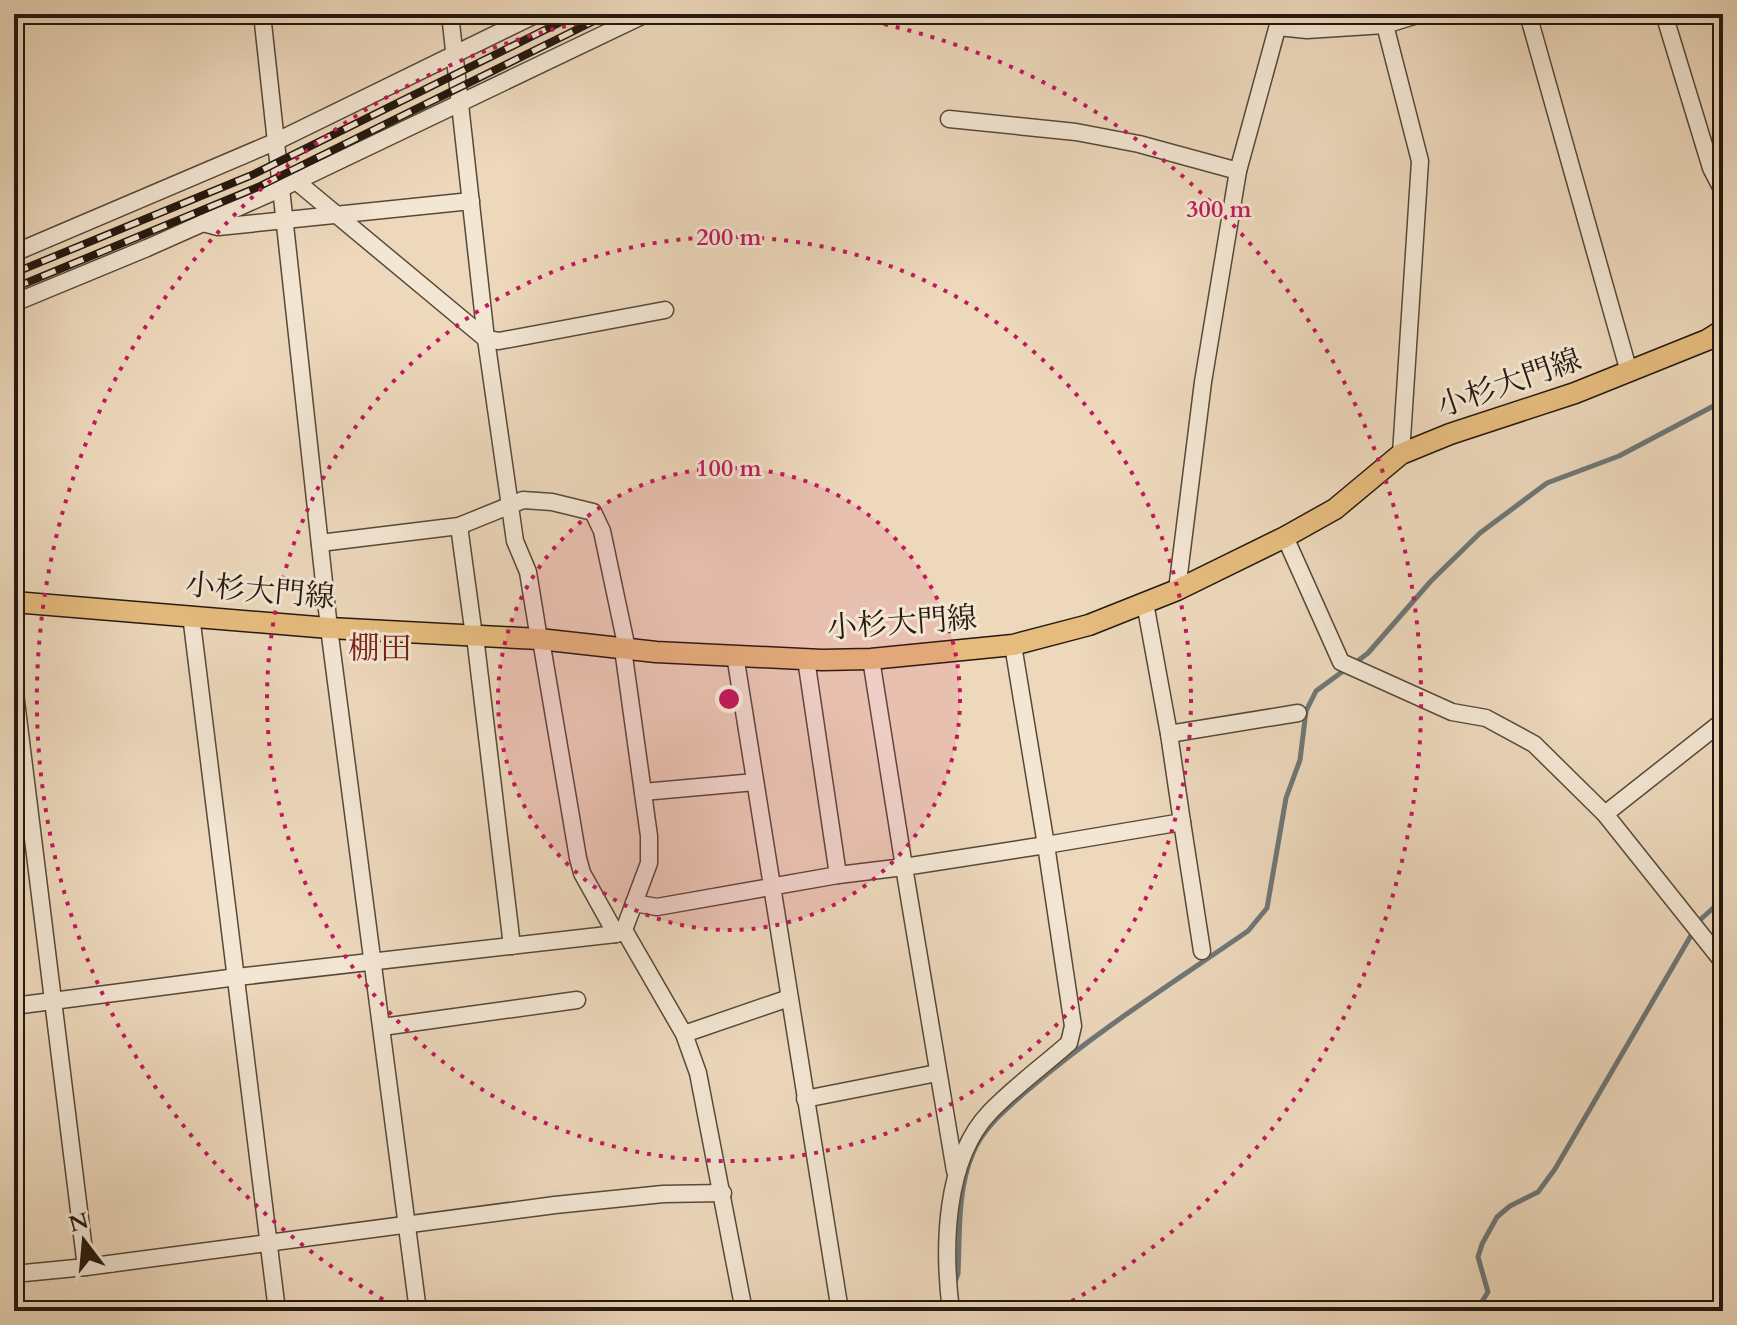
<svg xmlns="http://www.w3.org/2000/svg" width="1737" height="1325" font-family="Cardo,'Noto Serif JP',serif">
<rect width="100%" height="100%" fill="#edd8bc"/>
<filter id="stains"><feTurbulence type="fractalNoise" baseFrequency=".0025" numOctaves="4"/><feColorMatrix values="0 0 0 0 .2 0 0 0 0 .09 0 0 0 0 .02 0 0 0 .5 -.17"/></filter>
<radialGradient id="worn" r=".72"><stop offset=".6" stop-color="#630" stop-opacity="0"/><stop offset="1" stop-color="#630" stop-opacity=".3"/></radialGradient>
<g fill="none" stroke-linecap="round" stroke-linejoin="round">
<g stroke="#6e7777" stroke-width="5">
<polyline points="1355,663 1368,653 1431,581 1480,533 1547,483 1619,456 1723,401"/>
<path d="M954 1284 958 1274C960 1234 957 1190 973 1153 983 1127 1009 1107 1029 1089 1098 1030 1174 982 1248 931L1267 908 1286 798 1300 760 1306 711 1316 691 1346 669"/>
<polyline points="1476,1311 1488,1292 1478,1257 1482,1244 1497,1217 1510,1206 1538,1192 1555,1169 1700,920 1723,899"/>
</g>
<g stroke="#56493a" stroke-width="19">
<g id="minor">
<polyline points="262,14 329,628 418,1311"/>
<polyline points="450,14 486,339 515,541 528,572 539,639"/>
<polyline points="1528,14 1629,372"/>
<polyline points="1664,14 1711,168 1723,191"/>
<polyline points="1385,25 1420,161 1401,454"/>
<polyline points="1278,27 1307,30 1385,25 1420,14"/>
<polyline points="949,119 1076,132 1139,144 1238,171"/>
<polyline points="296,181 486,339 499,341 665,310"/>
<polyline points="203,223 218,227 471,201"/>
<polyline points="14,253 277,141 537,14"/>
<polyline points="14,303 147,248 282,188 646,14"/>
<polyline points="459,526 474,636"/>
<polyline points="1285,537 1341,662 1452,712 1486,718 1534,744 1605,814 1723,962"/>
<polyline points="320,543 459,526 523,500 552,502 593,512 602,531 627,649"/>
<polyline points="1177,590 1203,382 1238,171 1281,14"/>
<polyline points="1145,603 1169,734"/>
<polyline points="191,615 277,1311"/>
<polyline points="475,636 512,946"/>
<polyline points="541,640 578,858 582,873 616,934"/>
<polyline points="735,655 840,1311"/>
<polyline points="14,685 86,1267 14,1274"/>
<polyline points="643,792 755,782"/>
<polyline points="1605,814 1723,721"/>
<polyline points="1182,822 1202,951"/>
<polyline points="838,875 904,867 871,659"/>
<polyline points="634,903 657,907 838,875 806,659"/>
<polyline points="624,930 684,1034 698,1073 744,1311"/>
<polyline points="14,1006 237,977 616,934 624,930 649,863 649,836 623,649"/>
<polyline points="382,1027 577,1000"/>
<polyline points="684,1034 789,998"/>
<polyline points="805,1099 937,1073"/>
<polyline points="955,1171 904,867 1046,845 1013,645"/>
<polyline points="86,1267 555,1205 663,1194 723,1193"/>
<path d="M951 1311C943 1248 944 1160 990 1112 1014 1087 1043 1066 1069 1043L1073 1026 1046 845 1182 822 1169 734 1298 713"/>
</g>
</g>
<g stroke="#24190f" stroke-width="23">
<polyline id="major" points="14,602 329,628 539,639 656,652 822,660 871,659 1013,645 1089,625 1177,590 1285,537 1335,509 1401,454 1450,434 1575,393 1707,340 1723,330"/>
</g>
<use href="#minor" stroke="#f3e6d3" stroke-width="16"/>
<use href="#major" stroke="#e6bc7e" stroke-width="20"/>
<g stroke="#24190f" stroke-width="8">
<g id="rail">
<polyline points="14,273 252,175 577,14"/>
<polyline points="14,288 258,187 608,14"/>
</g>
</g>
<use href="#rail" stroke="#f3e6d3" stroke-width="5" stroke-dasharray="15" stroke-linecap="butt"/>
</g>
<circle cx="729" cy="699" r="231" fill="#c2185b" fill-opacity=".12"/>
<g fill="none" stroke="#c2185b" stroke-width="4" stroke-dasharray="4 8">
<circle cx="729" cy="699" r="231"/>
<circle cx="729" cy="699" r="462"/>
<path d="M404 1311A693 693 0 0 1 621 15M837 15A693 693 0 0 1 1054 1311"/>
</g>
<g text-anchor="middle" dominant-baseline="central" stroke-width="6" stroke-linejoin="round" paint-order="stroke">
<g font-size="30" fill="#24190f" stroke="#f3e6d3">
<text transform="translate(1509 383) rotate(-19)">小杉大門線</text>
<text transform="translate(260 591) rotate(5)">小杉大門線</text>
<text transform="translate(902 623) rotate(-4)">小杉大門線</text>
</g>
<g font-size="32" fill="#7a1f14" stroke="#f3e6d3">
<text x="380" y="649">棚田</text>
</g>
</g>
<circle cx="729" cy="699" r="12" fill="#c2185b" stroke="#f3e6d3" stroke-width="4"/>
<g font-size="24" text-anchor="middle" font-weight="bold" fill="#c2185b" stroke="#f3e6d3" stroke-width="6" stroke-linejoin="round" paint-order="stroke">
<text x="1219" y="217">300 m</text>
<text x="729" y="245">200 m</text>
<text x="729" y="476">100 m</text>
</g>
<rect width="1737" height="1325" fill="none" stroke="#edd8bc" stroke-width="48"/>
<rect x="16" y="16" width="1705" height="1293" fill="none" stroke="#24190f" stroke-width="4"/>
<rect x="24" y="24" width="1689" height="1277" fill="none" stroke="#24190f" stroke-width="2"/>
<g transform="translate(84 1241) rotate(344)" stroke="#f3e6d3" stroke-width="6" paint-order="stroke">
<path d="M0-6L14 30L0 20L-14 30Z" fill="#24190f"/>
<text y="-12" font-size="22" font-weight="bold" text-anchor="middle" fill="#24190f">N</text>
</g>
<rect width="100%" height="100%" filter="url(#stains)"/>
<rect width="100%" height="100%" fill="url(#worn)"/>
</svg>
